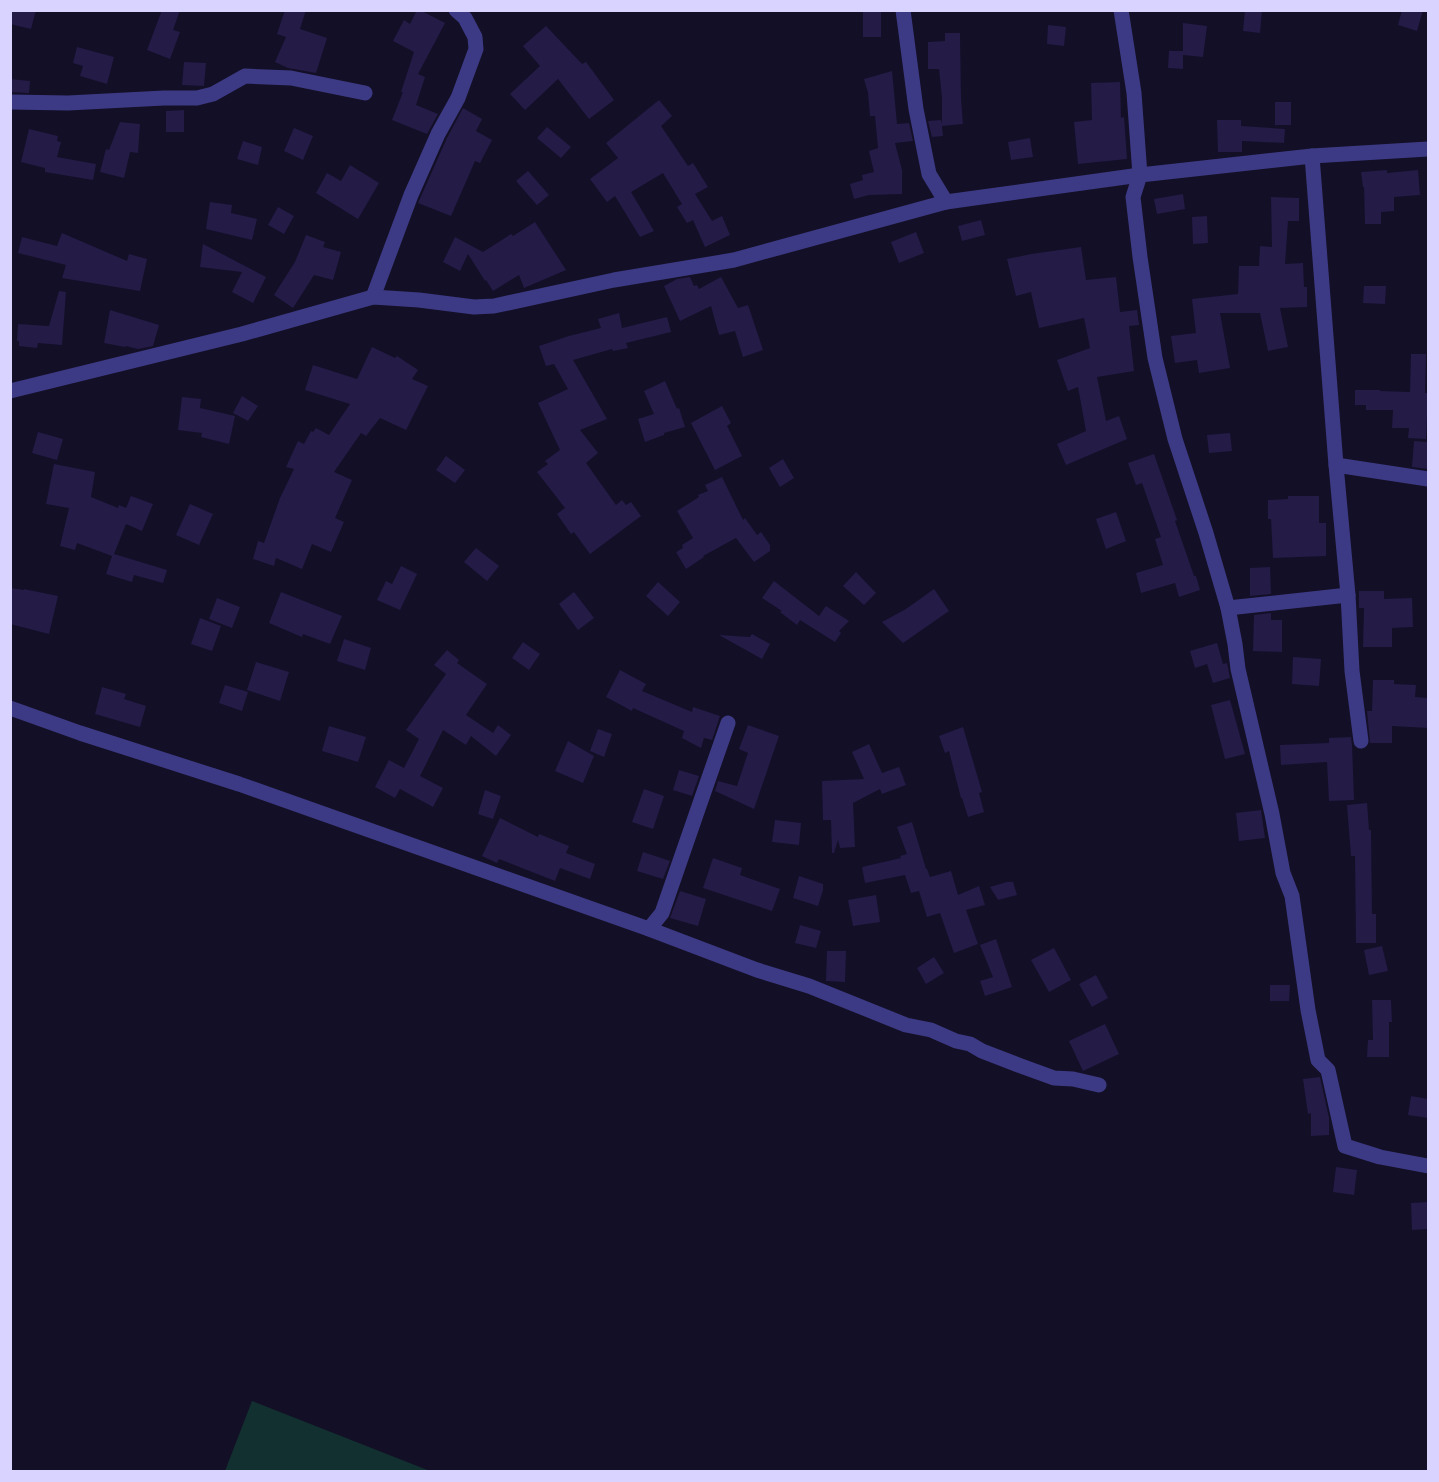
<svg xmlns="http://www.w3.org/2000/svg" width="1439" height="1482" font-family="Poppins,sans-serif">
<rect width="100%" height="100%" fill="#130f26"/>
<polygon fill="#12302f" points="252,1401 430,1471 225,1471"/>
<g fill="#241b47">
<polygon points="10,10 36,10 31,29 10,24"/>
<polygon points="162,10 180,10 173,30 180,32 170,59 147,50"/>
<polygon points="285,10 306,10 300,29 327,38 316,73 288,68 275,62 286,37 277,34"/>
<polygon points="417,10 420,10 445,23 418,74 425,77 416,105 438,114 427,134 392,120 403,92 401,92 414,52 393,41 404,20 410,24"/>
<polygon points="1245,10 1262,10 1260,33 1243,31"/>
<polygon points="1402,10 1423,10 1417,31 1398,25"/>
<rect x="863" y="12" width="18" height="25"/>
<polygon points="1183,23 1207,26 1203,57 1183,55 1183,69 1168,68 1169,51 1183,51"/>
<polygon points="1048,25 1066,27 1064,46 1047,44"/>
<polygon points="546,26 582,64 586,62 614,100 589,119 558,79 525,110 510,94 540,66 523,46"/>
<polygon points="945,33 960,33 961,99 963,124 942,126 943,136 932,137 928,121 941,120 942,124 942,98 939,69 928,69 928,42 945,41"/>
<polygon points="77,47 114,57 107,84 80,76 83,66 73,63"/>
<polygon points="184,62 206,63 204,86 182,85"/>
<polygon points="892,71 897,124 909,123 913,141 895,143 902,170 902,194 869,195 854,199 850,184 863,180 862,175 874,172 869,151 878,148 875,116 870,116 868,93 864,79"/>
<polygon points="10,79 30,81 29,93 10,92"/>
<polygon points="1120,82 1121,118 1124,117 1127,159 1078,164 1074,122 1092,120 1091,83"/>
<polygon points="659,100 672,116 661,126 688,166 693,163 708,187 695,194 712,221 722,216 730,235 705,247 693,220 687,223 677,207 682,204 663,173 631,192 654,231 640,237 615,196 607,202 590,179 618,158 606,143"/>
<rect x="1275" y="102" width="16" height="23"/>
<polygon points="463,108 482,119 476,131 492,140 480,163 475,161 451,216 418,203 447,138"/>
<polygon points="184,110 184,132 166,132 166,111"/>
<polygon points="1217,120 1241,120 1241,126 1285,129 1284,143 1242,141 1242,152 1218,152"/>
<polygon points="120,122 140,124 138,153 130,152 124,178 100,172 106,149 109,150"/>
<polygon points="547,127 571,147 561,158 537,138"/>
<polygon points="294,128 313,136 303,160 284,151"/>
<polygon points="29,129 58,136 57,141 61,142 57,157 96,164 93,180 45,172 45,168 21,162"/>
<polygon points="1030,138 1033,157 1011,160 1008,142"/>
<polygon points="243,141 262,147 258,165 237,159"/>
<polygon points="350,165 379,183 358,219 316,193 327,173 341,181"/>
<polygon points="1387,170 1387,173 1418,170 1420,195 1394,197 1394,211 1381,212 1381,224 1365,224 1364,187 1363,187 1361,172"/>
<polygon points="528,171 549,195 537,205 516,181"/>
<polygon points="1183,194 1185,209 1157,214 1154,199"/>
<polygon points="1271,197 1299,198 1299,221 1288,221 1285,264 1303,263 1304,287 1307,287 1307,307 1280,308 1288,347 1268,351 1260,313 1220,313 1230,368 1199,373 1197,360 1175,363 1171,336 1196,333 1192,299 1238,294 1239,266 1259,266 1260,246 1272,247"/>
<polygon points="210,202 232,205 231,213 257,219 252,240 206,229"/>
<polygon points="278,207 294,216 284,234 268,225"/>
<polygon points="1207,216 1208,243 1193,244 1192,217"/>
<polygon points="981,220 985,235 962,241 958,226"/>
<polygon points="535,222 566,270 524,288 519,275 493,291 486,280 485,281 468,254 460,271 443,262 455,237 483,252 511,234 513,236"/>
<polygon points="916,232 924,253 899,263 891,242"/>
<polygon points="62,233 127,261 129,254 147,259 140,291 62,278 66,265 18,253 22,237 57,246"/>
<polygon points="306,235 325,242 323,247 341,252 333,280 314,275 293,308 274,295 295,262"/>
<polygon points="203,244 266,277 253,303 232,292 242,272 200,267"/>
<polygon points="1081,247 1086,280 1116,277 1120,312 1137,310 1139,325 1129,326 1134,371 1097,377 1106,421 1119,416 1127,439 1066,465 1057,444 1086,431 1078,387 1068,391 1057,360 1090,348 1084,318 1039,328 1031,292 1016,296 1007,259 1031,254"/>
<polygon points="690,277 694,286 697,285 699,289 721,277 738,308 748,305 763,350 743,357 735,331 719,335 711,306 680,321 664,286 677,279"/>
<polygon points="1364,286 1386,286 1385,304 1363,303"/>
<polygon points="59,291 66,292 62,345 38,343 37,348 19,346 19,341 17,341 18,324 49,326"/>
<polygon points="110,310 159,325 153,346 138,349 126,346 125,347 104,343"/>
<polygon points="619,313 622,328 667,317 671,332 626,343 628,348 613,351 612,349 573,360 607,419 580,430 598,453 586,463 616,505 622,500 626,505 631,502 641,516 590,554 574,532 571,534 557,514 565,508 537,472 548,464 545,461 560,450 538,403 568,389 554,364 546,366 539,346 569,336 601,328 598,319"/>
<polygon points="372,347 395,358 397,356 418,370 412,379 428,386 406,430 380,418 366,436 361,433 334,472 352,480 335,518 344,522 331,552 312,544 302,569 276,558 274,566 253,559 258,541 264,543 280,498 294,469 286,467 298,441 304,444 311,431 313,432 316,428 329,435 350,404 305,390 313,365 357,379"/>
<polygon points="1411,354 1426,354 1425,393 1428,393 1426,439 1408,438 1409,428 1392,428 1393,410 1366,410 1366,405 1355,405 1355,390 1380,390 1380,391 1410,392"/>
<polygon points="665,381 677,409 679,408 685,427 664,433 664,435 645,442 638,419 654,414 644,391"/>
<polygon points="242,396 258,406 248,421 233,413"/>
<polygon points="182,397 201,399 200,408 235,416 229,444 201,437 202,433 178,430"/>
<polygon points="722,406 731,423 727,426 742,456 715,470 691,423"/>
<polygon points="38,432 63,439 57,460 32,453"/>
<polygon points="1230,433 1232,451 1209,453 1207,435"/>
<polygon points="1414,441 1428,442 1428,469 1412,467"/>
<polygon points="1154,454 1177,520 1175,521 1194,576 1196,576 1200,590 1179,597 1175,583 1141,593 1136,573 1163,565 1155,539 1161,537 1142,483 1136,485 1128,463"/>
<polygon points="446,456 465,470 455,483 436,470"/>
<polygon points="783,459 794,478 780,487 769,468"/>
<polygon points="54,464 95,472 91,497 118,508 119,505 126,508 131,496 153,504 142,531 126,524 114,554 167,570 163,583 134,575 132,582 106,574 112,556 77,543 75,550 60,546 69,508 46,504"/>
<polygon points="722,477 743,520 745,518 757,535 761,532 770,545 770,551 754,562 736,538 703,556 704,557 686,569 676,552 683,548 682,545 693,538 677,511 699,497 698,495 708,491 705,485"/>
<polygon points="1288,496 1319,496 1319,523 1326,523 1326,556 1273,558 1271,519 1268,519 1268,500 1288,499"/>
<polygon points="190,504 213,514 199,545 176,535"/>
<polygon points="1116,512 1126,541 1106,549 1096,519"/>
<polygon points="476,548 499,566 487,581 464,562"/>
<polygon points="401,566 417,574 400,610 377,600 386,581 392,584"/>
<polygon points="1270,567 1271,594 1250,596 1250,568"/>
<polygon points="856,572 876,593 864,605 843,586"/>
<polygon points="774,581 819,616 826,606 849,621 839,631 841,633 835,642 800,620 797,625 780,612 782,611 762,598"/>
<polygon points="658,582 680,602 668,616 646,596"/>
<polygon points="10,588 24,590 24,589 58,596 49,634 10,624"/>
<polygon points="934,589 949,611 903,643 882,622 906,609"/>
<polygon points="1359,591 1384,591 1384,599 1412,598 1413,627 1392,628 1392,647 1363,647 1364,608 1359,608"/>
<polygon points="281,592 342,616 330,644 303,634 302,637 269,623"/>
<polygon points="574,592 594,618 578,630 559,604"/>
<polygon points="217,598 240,607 232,628 209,619"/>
<polygon points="1271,613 1271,620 1282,620 1282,652 1253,651 1254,615"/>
<polygon points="200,618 221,626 212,651 191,644"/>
<polygon points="752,634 770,644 762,659 719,635 750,637"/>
<polygon points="344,639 371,648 365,670 337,661"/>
<polygon points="523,642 540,654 529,670 512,658"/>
<polygon points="1217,643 1223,664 1227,663 1230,678 1213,683 1207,664 1195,668 1190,651"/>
<polygon points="447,650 459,660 457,663 487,684 466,715 493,733 498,725 511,735 496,756 471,736 466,745 443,730 420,776 443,788 433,807 400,789 395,798 375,787 389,760 404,768 419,739 406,730 446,674 434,665"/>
<polygon points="1293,657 1321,659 1319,686 1292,684"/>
<polygon points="256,662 289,672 280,701 247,690"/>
<polygon points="620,670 646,684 642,691 692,712 693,707 720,716 712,740 704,738 701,748 682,738 684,731 633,708 632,711 606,697"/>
<polygon points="1373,680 1394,680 1394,684 1416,685 1415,697 1428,698 1428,728 1392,726 1392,743 1370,743 1367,711 1372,711"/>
<polygon points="225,685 248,692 242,711 219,703"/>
<polygon points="102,687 126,694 124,699 146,706 140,727 95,714"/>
<polygon points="1230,700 1245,754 1225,759 1211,705"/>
<polygon points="748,725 779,736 754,809 715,791 718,781 737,786 748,753 739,749"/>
<polygon points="329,726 366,737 358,762 322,751"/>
<polygon points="963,727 982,792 979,793 984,812 968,817 962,798 961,798 949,751 945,753 939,736"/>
<polygon points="598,729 612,734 604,757 590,751"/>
<polygon points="1351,737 1352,745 1354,800 1329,801 1327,762 1281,765 1280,745 1329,743 1329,738"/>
<polygon points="568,741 594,756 583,783 555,771"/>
<polygon points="869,744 882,773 899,767 903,777 904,777 903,778 906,785 882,794 880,789 853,803 855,847 840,848 838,840 834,853 832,853 831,820 823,820 822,781 864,779 852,752"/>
<polygon points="679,770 699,776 692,796 673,790"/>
<polygon points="644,789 664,796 653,829 632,822"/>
<polygon points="485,790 501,796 493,819 478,814"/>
<polygon points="1367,803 1369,830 1371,830 1372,914 1376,914 1376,943 1356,943 1355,856 1351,856 1347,805"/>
<polygon points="1261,810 1265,838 1239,841 1236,813"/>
<polygon points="500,818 538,837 539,834 569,846 566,853 595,864 590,879 560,868 555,881 499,859 497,863 482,856"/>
<polygon points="775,820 801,823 799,845 772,842"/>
<polygon points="912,822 926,869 927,869 930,877 951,871 958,895 979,886 985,905 966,910 978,944 954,953 940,913 927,917 919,891 911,893 905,875 865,883 862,867 901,858 900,856 907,854 897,827"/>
<polygon points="643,852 670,861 663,879 637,871"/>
<polygon points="713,858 742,868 740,875 780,889 772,911 703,888"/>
<polygon points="799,876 823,884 823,890 818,906 793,898"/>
<polygon points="1007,882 1013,882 1017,895 998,900 990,887"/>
<polygon points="680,891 706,899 698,926 670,918"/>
<polygon points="876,895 880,922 853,926 848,900"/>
<polygon points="800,925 821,931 816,948 795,943"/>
<polygon points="996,939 1012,987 985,996 980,981 993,977 980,945"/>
<polygon points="1382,946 1388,971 1369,975 1364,950"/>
<polygon points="1054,948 1071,980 1049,992 1031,960"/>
<polygon points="827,951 846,951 845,982 826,981"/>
<polygon points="934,957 944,973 926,984 917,968"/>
<polygon points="1096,975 1108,998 1092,1007 1079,984"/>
<polygon points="1270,985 1290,985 1289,1001 1270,1001"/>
<polygon points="1372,1000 1391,1000 1392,1022 1389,1022 1389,1057 1367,1057 1368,1040 1373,1040"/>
<polygon points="1105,1024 1119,1054 1083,1071 1069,1041"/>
<polygon points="1320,1077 1329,1118 1329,1135 1311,1136 1311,1113 1308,1114 1303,1079"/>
<polygon points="1411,1096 1428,1099 1428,1118 1408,1115"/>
<polygon points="1336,1167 1357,1170 1354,1195 1333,1192"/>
<polygon points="1428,1202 1428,1229 1412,1230 1411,1203"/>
</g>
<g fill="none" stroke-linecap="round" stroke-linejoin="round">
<g stroke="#3d3a85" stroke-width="15">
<polyline points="903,10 916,109 929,174 946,202"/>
<polyline points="1121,10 1134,93 1140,175 1133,197 1140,257 1155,358 1175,439 1206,533 1228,608 1235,644 1238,669 1272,814 1283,873 1292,896 1308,1010 1318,1060 1328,1070 1345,1146 1380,1157 1428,1166"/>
<polyline points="10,102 68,103 164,98 197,98 213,94 245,76 291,78 365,93"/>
<polyline points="1312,156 1336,465 1348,595 1352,671 1361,741"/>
<polyline points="373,297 411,195 438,134 458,98 476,49 475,37 465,18 456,10"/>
<polyline points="10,391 242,334 373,297 419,300 474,307 494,306 614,280 734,260 946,202 1140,175 1312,156 1428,149"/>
<polyline points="1336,465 1428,479"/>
<polyline points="1228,608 1348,595"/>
<polyline points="10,708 80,733 239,784 649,929 757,970 809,986 906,1025 931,1030 956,1041 970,1044 982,1051 1021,1066 1054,1078 1073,1079 1099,1085"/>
<polyline points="649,929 662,913 698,809 728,723"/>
</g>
</g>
<rect width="1439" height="1482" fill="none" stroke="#d9d4ff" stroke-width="24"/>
</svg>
